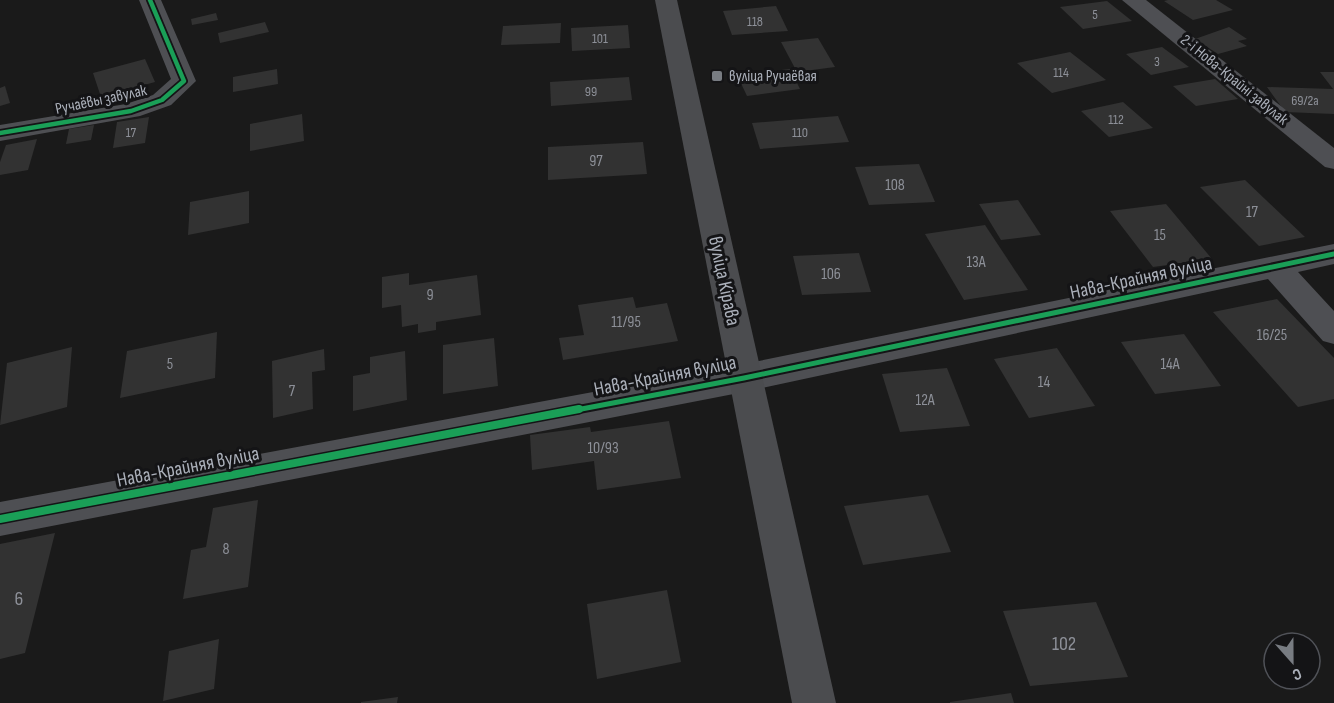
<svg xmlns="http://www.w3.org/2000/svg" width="1334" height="703" font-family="'Sofia Sans Condensed',sans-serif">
<rect width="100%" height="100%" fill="#1a1a1a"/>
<g fill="#323232">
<polygon points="1168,0 1216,0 1233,10 1193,20 1164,1"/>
<polygon points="1107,1 1132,21 1083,29 1060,7"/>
<polygon points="776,6 788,31 732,35 723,11"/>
<polygon points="216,13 218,20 192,25 191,19"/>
<polygon points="265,22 269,32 220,43 218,33"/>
<polygon points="561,23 560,43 501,45 503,26"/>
<polygon points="628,25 630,48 572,51 571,28"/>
<polygon points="1229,27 1247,39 1238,41 1247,46 1218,54 1195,39"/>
<polygon points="818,38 835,67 797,72 781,42"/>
<polygon points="1162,47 1189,67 1151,75 1126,54"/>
<polygon points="1070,52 1106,80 1052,93 1017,63"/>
<polygon points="145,59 155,82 101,97 93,73"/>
<polygon points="277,69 278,84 233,92 233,77"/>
<polygon points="790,69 800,89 747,96 737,75"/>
<polygon points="1320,72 1334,72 1334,114 1285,112 1267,87 1333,89"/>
<polygon points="629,77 632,100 551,106 550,82"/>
<polygon points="1215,79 1238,99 1196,106 1173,86"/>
<polygon points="5,86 10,103 0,106 0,88"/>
<polygon points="1123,102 1153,128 1109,137 1081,111"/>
<polygon points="302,114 304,141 250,151 250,124"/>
<polygon points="838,116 849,142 760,149 752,123"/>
<polygon points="149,117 145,143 113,148 117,122"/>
<polygon points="94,125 91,140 66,144 69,129"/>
<polygon points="37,139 28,170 0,175 0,162 6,145"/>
<polygon points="643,142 647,174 548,180 548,147"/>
<polygon points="919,164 935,202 869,205 855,167"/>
<polygon points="1245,180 1305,237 1259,246 1200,187"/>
<polygon points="249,191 249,223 188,235 190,202"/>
<polygon points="1018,200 1041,235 1001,240 979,204"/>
<polygon points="1166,204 1212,259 1153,267 1110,211"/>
<polygon points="985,225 1028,290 964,300 925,234"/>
<polygon points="859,253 871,292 802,295 793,256"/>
<polygon points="409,273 409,285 477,275 481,315 436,322 436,330 418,333 418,324 402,327 401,305 382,308 382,277"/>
<polygon points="633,297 636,308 667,303 678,341 563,360 559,338 584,335 578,305"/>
<polygon points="1277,299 1334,358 1334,399 1298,407 1213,312"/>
<polygon points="217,332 215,378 120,398 127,351"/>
<polygon points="1184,334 1221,386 1155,394 1121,342"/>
<polygon points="494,338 498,386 443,394 443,345"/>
<polygon points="72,347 67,407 0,425 7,363"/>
<polygon points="1057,348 1095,406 1029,418 994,359"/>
<polygon points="324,349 325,370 312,372 313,409 273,418 272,361"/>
<polygon points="405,351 407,400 353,411 353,376 370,373 370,357"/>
<polygon points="947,368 970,426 900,432 882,374"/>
<polygon points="669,421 681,478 597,490 594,461 532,470 530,435 590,427 591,432"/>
<polygon points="928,495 951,552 863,565 844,506"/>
<polygon points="258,500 248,587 183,599 191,550 206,547 213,508"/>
<polygon points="55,533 25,653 0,659 0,544"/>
<polygon points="667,590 681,662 597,679 587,604"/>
<polygon points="1096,602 1128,677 1030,686 1003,611"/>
<polygon points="219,639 214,689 163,701 169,651"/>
<polygon points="1011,693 1014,703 950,703 950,702"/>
<polygon points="398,697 397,703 361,703 361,702"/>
</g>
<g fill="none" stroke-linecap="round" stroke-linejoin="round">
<g fill="#4e4f53" fill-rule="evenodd">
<polygon points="139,0 161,0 196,81 171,105 140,116 0,141 0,125 126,104 153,95 171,79"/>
<polygon points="1122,0 1146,0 1334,148 1334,169 1325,167"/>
<polygon points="1334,244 1334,264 1298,272 1334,311 1334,344 1323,341 1268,279 744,392 0,536 0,502 744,364"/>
</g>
<polygon fill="#4b4c4f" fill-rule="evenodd" points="655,0 677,0 836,703 792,703"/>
<g stroke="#141416" stroke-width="8">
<polyline id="cycleway-far2" points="0,133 131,111 162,100 184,81 150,0"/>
</g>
<g stroke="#141416" stroke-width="9">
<polyline id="cycleway-far1" points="571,411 744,378 1334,254"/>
</g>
<g stroke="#141416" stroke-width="11">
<polyline id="cycleway" points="0,519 579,409"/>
</g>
<use href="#cycleway-far2" stroke="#1a9f57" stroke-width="4.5"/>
<use href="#cycleway-far1" stroke="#1a9f57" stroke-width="5"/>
<use href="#cycleway" stroke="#1a9f57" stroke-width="8"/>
</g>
<rect fill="#787c82" stroke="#141416" stroke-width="2" x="711" y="70" width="12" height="12" rx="3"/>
<g text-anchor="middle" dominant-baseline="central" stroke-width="6" stroke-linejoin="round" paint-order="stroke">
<g font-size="14" fill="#8d9098">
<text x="1095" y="14">5</text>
<text x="755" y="21">118</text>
<text x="600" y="38">101</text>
<text x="1157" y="61">3</text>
<text x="1061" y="72">114</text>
<text x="591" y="91">99</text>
<text x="1305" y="100">69/2а</text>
<text x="1116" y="119">112</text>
<text x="131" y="132">17</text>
<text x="800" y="132">110</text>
</g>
<g font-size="16" fill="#abb0ba" stroke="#141416" text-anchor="start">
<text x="729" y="76">вуліца Ручаёвая</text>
</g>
<g font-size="16" fill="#abb0ba" stroke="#141416">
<text transform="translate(1234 80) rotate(39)">2-і Нова-Крайні завулак</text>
<text transform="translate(101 100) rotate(-12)">Ручаёвы завулак</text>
</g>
<g font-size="16" fill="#8d9098">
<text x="596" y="161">97</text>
<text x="895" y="185">108</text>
<text x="1252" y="212">17</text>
<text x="1160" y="235">15</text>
<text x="976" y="262">13А</text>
<text x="831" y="274">106</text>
<text x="430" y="295">9</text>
<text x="626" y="322">11/95</text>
<text x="1272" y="335">16/25</text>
<text x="170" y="364">5</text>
<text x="1170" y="364">14А</text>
<text x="1044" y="382">14</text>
<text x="292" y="391">7</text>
<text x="925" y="400">12А</text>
<text x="603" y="448">10/93</text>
<text x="226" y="549">8</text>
</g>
<g font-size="20" fill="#abb0ba" stroke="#141416">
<text transform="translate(1141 278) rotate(-12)">Нава-Крайняя вуліца</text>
<text transform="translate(724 281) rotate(78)">вуліца Кірава</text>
<text transform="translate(665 376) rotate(-11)">Нава-Крайняя вуліца</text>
<text transform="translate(188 467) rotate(-11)">Нава-Крайняя вуліца</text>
</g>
<g font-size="20" fill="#8d9098">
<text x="19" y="599">6</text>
<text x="1064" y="644">102</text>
</g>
</g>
<g transform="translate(1292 661) rotate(159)"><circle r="28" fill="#141416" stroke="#505258" stroke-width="1.5"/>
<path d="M0-4.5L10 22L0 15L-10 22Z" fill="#787c82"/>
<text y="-9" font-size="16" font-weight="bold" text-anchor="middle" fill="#abb0ba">С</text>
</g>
</svg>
